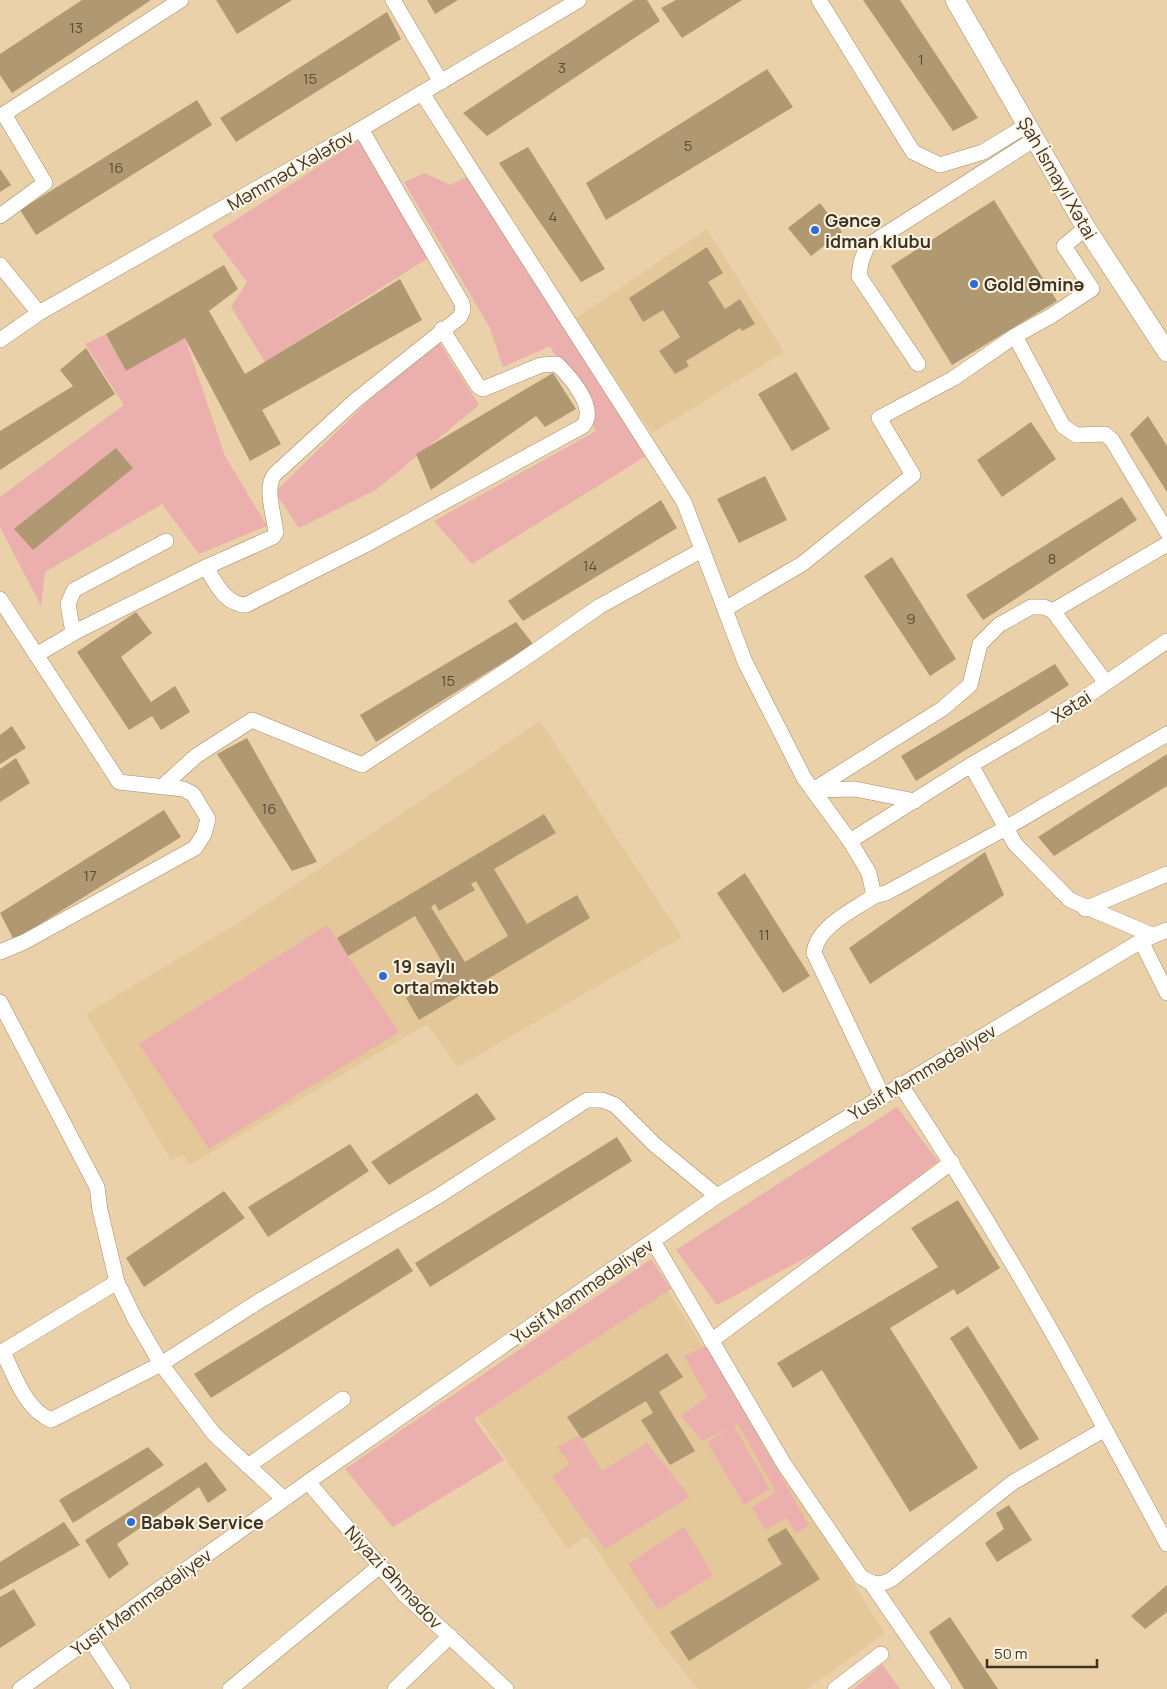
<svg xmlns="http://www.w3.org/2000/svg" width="1167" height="1689" font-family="Manrope,sans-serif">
<rect width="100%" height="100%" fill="#ead1a9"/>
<g fill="#e5c899">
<polygon points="707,229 784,352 652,433 575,319"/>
<polygon points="540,721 682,937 458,1067 427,1024 190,1165 183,1155 171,1160 86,1014 240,922"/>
<polygon points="668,1291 885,1633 807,1689 698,1689 659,1640 587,1536 567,1549 477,1417"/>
</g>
<g fill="#ebafae">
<polygon points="361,139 431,256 265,362 231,307 247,282 212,235"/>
<polygon points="425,173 450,185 470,176 646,456 472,564 434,521 596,431 550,346 503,367 490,328 404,182"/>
<polygon points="106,334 126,371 185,338 225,456 267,526 199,554 162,504 45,572 41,606 0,527 0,497 124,405 85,344"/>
<polygon points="435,336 479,405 377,489 299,528 275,492"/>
<polygon points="327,925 399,1032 209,1149 139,1044"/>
<polygon points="897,1107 938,1161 828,1246 717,1305 676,1250"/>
<polygon points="651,1259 671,1289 474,1419 504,1460 393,1527 345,1469"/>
<polygon points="706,1346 809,1525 796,1533 786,1518 765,1530 752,1507 776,1492 738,1424 734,1426 770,1489 744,1505 707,1442 733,1426 702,1441 681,1416 707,1397 684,1356"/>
<polygon points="579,1435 602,1471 647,1443 690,1497 605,1549 552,1477 570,1464 557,1447"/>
<polygon points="684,1527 713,1575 658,1610 628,1564"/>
<polygon points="882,1664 900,1689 854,1689"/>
</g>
<g fill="#b09872" fill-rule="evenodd">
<polygon points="82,0 151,0 12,93 0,75 0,54"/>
<polygon points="216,0 292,0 237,34"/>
<polygon points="427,0 458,0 435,14"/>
<polygon points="634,0 647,0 660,21 487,136 463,113"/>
<polygon points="676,0 742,0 682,38 661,8"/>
<polygon points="863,0 900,0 978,118 953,131"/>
<polygon points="387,12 401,39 236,142 220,118"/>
<polygon points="767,69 793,107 606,220 586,183"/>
<polygon points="197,100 212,125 36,235 20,210"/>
<polygon points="528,147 605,269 581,282 499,163"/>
<polygon points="0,169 11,185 0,192"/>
<polygon points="994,200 1057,301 952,365 891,266"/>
<polygon points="820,203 842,232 811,256 788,228"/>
<polygon points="707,247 723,273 708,282 725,309 740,299 755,324 742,331 740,328 686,361 689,366 675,374 659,351 680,337 663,310 643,322 629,298"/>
<polygon points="224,265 238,289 209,311 245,374 400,279 422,320 262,410 281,444 250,461 185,338 126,371 106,334"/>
<polygon points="86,348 115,394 0,470 0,431 73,386 60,370"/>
<polygon points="796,372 830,429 792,451 758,394"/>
<polygon points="553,373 576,409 545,427 536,416 431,490 416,454"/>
<polygon points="1148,416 1167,446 1167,492 1130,434"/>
<polygon points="1031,422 1056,459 1002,497 977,460"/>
<polygon points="116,448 133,468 33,550 14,529"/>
<polygon points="765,476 787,520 739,543 717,499"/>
<polygon points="1122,497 1137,520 983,620 966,595"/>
<polygon points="661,500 677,528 523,621 508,601"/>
<polygon points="892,557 956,659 930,676 864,576"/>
<polygon points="136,612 152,633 121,657 151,702 175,686 190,712 161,730 152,716 129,730 77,652"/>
<polygon points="516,622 533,644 376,742 360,715"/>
<polygon points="1055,664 1069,685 916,781 901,756"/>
<polygon points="12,726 26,748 0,764 0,735"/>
<polygon points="247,738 317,862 292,871 217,754"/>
<polygon points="1167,754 1167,786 1054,856 1038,837"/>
<polygon points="16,758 30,783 0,802 0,769"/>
<polygon points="164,810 181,837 14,940 0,913"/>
<path d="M544 814 556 833 494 869 527 924 577 895 590 918 419 1020 406 998 448 972 415 916 348 956 337 938ZM476 881 508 936 465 962 431 907 435 904 439 911 475 890 471 884Z"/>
<polygon points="985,852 1004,895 870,984 849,948"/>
<polygon points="745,873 810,976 783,993 717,893"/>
<polygon points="477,1093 496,1119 389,1185 371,1162"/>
<polygon points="617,1137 632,1161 430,1287 415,1263"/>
<polygon points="350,1144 369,1171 268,1237 248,1207"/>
<polygon points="224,1191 245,1218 144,1287 126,1258"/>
<polygon points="958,1200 1000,1268 957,1295 954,1289 890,1328 978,1468 910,1512 822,1370 793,1388 777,1363 938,1267 911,1228"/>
<polygon points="398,1248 413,1271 211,1398 194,1374"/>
<polygon points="968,1326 1039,1439 1020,1450 950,1338"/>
<polygon points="667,1353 683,1377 659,1392 695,1451 670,1465 641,1420 653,1413 646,1401 582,1439 567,1417"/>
<polygon points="148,1447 164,1465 73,1523 59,1500"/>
<polygon points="206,1462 227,1490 208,1503 199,1487 117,1544 129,1564 109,1579 85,1540"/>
<polygon points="1009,1505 1032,1540 997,1562 985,1543 1004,1529 996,1513"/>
<polygon points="64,1522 80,1545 0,1590 0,1562"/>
<polygon points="786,1528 820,1579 689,1661 670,1632 782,1564 767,1539"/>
<polygon points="1167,1585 1167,1612 1145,1629 1131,1616"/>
<polygon points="14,1589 36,1625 0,1648 0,1597"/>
<polygon points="950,1617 998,1689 964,1689 929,1632"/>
</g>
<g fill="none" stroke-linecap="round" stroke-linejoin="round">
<g stroke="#a38c66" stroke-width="16">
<g id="minor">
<polyline points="393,0 441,82"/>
<polyline points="819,0 913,152 940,165 983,152 1027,125"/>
<path d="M422 93 684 502 745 662 804 778 850 841 869 873 874 896C854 910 817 926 814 953L882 1095"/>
<polyline points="0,216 45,183 4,114 181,0"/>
<polyline points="0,265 39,313"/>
<polyline points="1015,336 1063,426 1076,435 1105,434 1112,440 1167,532"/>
<polyline points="0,340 39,313 361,129 579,0"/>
<polyline points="918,364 859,276 861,262 867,246 1035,139"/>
<path d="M206 567C216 583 225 605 246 605L369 543 583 426C598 408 570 377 557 364L541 365 483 389 478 386 442 329"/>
<polyline points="0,599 119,782 183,789 193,794 208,819 204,834 195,848 24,942 0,952"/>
<polyline points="725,609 802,564 913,475 879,418 954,378 1015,336 1051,316 1092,289 1064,246 1086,228"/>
<polyline points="1053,611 1167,544"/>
<polyline points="73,633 68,604 74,590 166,541"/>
<path d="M36 655 79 630 206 567 273 537 276 532C274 516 264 486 275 474L356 400 460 317 463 310 462 303 361 129"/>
<polyline points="971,765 1015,844 1070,900 1152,935"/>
<polyline points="164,785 196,756 252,720 362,765 518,663 600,606 702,550"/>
<polyline points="813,790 942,709 970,685 980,644 999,625 1031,607 1044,607 1053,611 1106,683"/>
<polyline points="813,790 855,789 915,801"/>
<polyline points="850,841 971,765 1074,705 1167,641"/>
<polyline points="874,896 886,893 1006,828 1167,734"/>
<polyline points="1085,909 1167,874"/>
<polyline points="1141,941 1167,993"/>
<polyline points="0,1002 97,1187 100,1210 117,1282 135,1319 161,1364 214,1434 284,1499"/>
<path d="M653 1241 784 1464 861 1577C874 1585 879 1586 892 1579L1012 1483 1105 1429C1042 1310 974 1196 900 1084"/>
<polyline points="711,1341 952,1162"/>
<path d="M3 1352C15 1376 25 1409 51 1420L161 1364 261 1300 440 1195 587 1100H602L615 1105 654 1144 717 1196"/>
<polyline points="0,1353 117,1282"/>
<polyline points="1105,1429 1167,1544"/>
<polyline points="248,1466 343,1399"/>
<polyline points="308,1482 405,1595 506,1689"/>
<polyline points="871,1583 944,1689"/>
<polyline points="90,1639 123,1689"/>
<polyline points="20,1689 308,1482 717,1196 1141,941 1167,930"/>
<polyline points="230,1689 380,1566"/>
<polyline points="395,1689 450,1636"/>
<polyline points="835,1689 881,1654"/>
</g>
</g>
<g stroke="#a38c66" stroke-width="20">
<polyline id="major" points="955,0 1086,228 1167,352"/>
</g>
<use href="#minor" stroke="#fff" stroke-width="15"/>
<use href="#major" stroke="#fff" stroke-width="19"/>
</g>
<g fill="#296dda" stroke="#fff4e4" stroke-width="2">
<circle cx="815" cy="230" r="5"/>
<circle cx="974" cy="284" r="5"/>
<circle cx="383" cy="976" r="5"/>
<circle cx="131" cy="1522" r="5"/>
</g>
<g text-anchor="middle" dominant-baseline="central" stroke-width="4" stroke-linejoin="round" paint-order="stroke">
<g font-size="15" fill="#5a4c37">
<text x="76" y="27">13</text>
<text x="921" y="59">1</text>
<text x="562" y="67">3</text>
<text x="310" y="78">15</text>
<text x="688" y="145">5</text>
<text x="116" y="167">16</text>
<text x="553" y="216">4</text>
<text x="1052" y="558">8</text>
<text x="590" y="565">14</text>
<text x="911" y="618">9</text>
<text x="448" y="680">15</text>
<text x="269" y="808">16</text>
<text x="90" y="875">17</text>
<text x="764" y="934">11</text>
</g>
<g font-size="18" fill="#3d3323" stroke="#fff4e4">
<text transform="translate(290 170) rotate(-30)">Məmməd Xələfov</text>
<text transform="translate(1058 178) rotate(60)">Şah İsmayıl Xətai</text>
<text transform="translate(1071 706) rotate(-32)">Xətai</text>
<text transform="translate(922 1072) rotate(-31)">Yusif Məmmədəliyev</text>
<text transform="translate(582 1291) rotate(-35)">Yusif Məmmədəliyev</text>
<text transform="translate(394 1577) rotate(47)">Niyazi Əhmədov</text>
<text transform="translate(141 1602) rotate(-36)">Yusif Məmmədəliyev</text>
</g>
<g font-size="18" font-weight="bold" fill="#3d3323" stroke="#fff4e4" text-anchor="start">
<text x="825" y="220">Gəncə<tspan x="825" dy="21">idman klubu</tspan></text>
<text x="984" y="284">Gold Əminə</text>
<text x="393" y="966">19 saylı<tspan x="393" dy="21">orta məktəb</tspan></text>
<text x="141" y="1522">Babək Service</text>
</g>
</g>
<path d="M987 1659v8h110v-8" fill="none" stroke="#3d3323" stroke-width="2.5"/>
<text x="994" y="1659" font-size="15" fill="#3d3323" stroke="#fff4e4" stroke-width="4" paint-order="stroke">50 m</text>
</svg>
